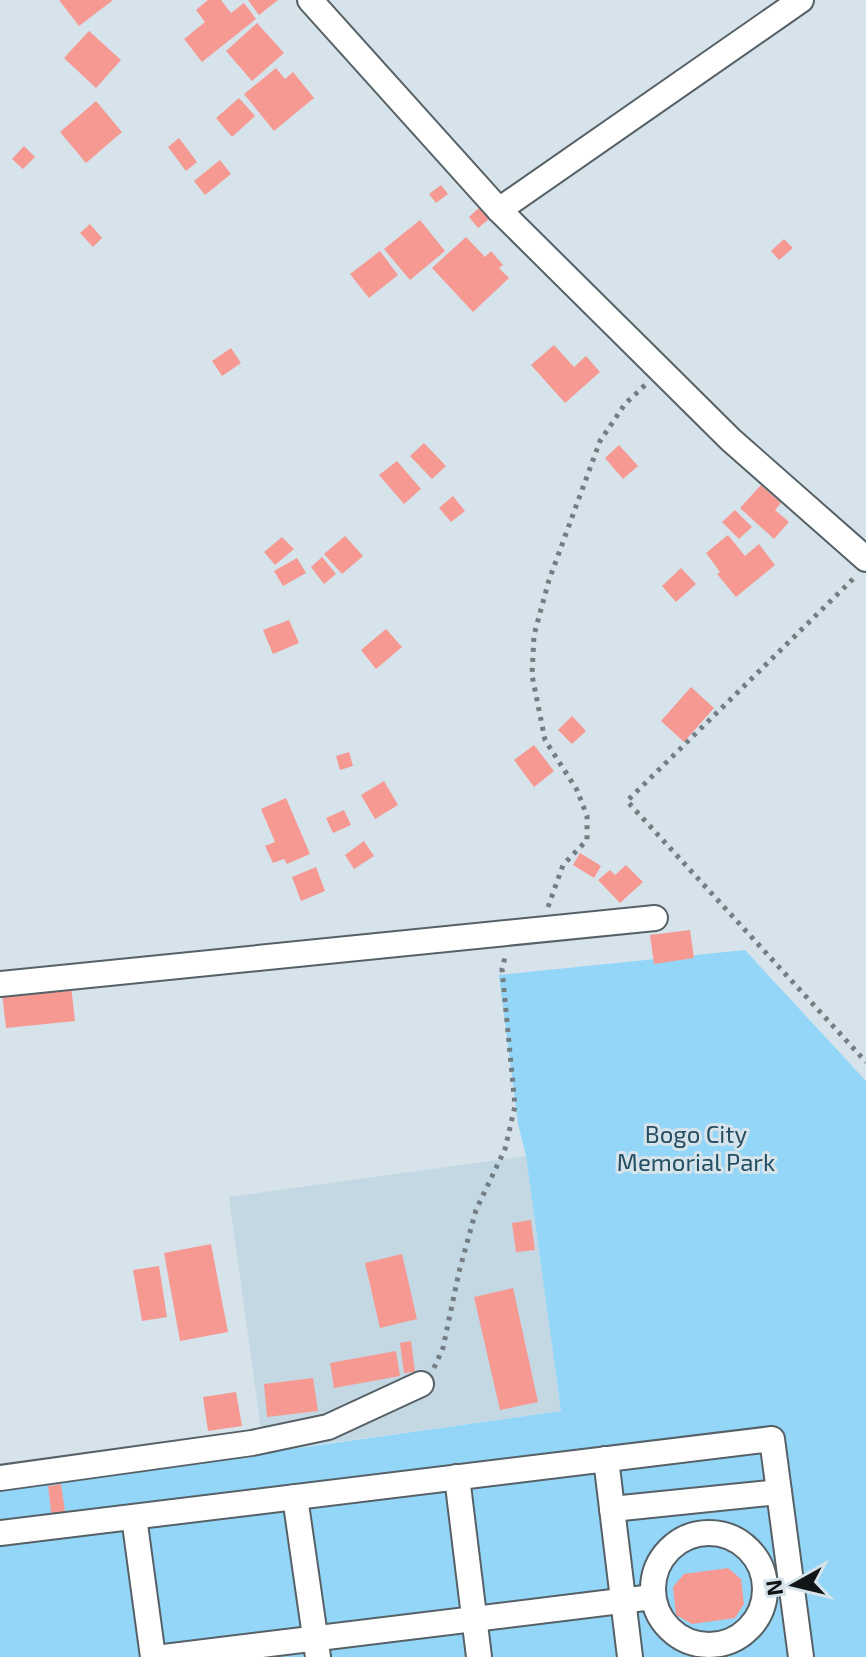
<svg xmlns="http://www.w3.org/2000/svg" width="866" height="1657" font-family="'Exo 2',sans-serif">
<rect width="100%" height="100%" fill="#d6e3ea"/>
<polygon fill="#c4d8e3" points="526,1156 561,1411 264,1452 229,1197"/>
<polygon fill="#94d6f8" points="745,950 866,1081 866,1657 0,1657 0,1490 561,1411 526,1156 518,1124 499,975"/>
<g fill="#f69993">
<polygon points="59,0 113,0 79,26"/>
<polygon points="208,0 221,0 231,13 244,3 256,19 202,62 184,39 205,22 196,10"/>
<polygon points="248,0 278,0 259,15"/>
<polygon points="257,23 284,53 252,81 226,51"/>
<polygon points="89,31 121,60 96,88 64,58"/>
<polygon points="276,68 285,79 293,72 314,98 274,131 244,94"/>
<polygon points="239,98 255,116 232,137 216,118"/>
<polygon points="96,101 122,132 86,163 60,132"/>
<polygon points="179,138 197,162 186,171 168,147"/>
<polygon points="24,146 35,157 23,169 12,159"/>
<polygon points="220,160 231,174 205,195 194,181"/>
<polygon points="441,185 448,194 436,203 429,194"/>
<polygon points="480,207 489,219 478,228 469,217"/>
<polygon points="420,220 445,251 410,280 384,249"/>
<polygon points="90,224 102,238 93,247 80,233"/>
<polygon points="466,237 485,257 491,251 503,265 499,268 509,278 473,312 432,268"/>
<polygon points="784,239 793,248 779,260 771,251"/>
<polygon points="380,251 398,275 369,298 350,274"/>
<polygon points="554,345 574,367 586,356 600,372 565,403 531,365"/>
<polygon points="231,348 241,363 222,376 212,361"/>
<polygon points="424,443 446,466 432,479 410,456"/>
<polygon points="619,445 638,466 623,479 605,458"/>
<polygon points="397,461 421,489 404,504 379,475"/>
<polygon points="761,485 781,503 775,510 789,522 774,539 740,508"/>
<polygon points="453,496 465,511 451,522 439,508"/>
<polygon points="735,510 752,527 739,539 722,522"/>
<polygon points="728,535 745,556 759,544 775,565 736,597 717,574 720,572 706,553"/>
<polygon points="345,536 363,556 342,574 324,554"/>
<polygon points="282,537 294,549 275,565 264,552"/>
<polygon points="322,557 336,574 324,584 311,567"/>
<polygon points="297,558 306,573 283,586 274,571"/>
<polygon points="681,568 696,584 676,602 662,586"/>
<polygon points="289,620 299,643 273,654 263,630"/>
<polygon points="386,629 402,647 376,669 361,650"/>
<polygon points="691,687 714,708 684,742 661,721"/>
<polygon points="572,716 586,731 572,744 558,730"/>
<polygon points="534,745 554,771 534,787 514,760"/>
<polygon points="349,752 353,766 340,770 336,756"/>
<polygon points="384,781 398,805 375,819 361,795"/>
<polygon points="286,798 310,854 287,864 284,859 273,863 265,846 275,842 261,809"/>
<polygon points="344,810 351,825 333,833 326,818"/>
<polygon points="364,841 374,856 354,869 345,855"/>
<polygon points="580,853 601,866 594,878 573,865"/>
<polygon points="626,865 643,882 620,903 598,880 610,870 615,875"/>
<polygon points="316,867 325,891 301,901 292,877"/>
<polygon points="690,930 694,958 654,964 650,935"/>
<polygon points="71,986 75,1021 6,1028 2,993"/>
<polygon points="531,1220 535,1250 516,1252 512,1223"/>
<polygon points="211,1244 228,1332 180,1341 164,1253"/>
<polygon points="402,1254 417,1319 380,1328 365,1263"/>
<polygon points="159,1266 167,1317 142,1321 133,1270"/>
<polygon points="513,1288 538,1402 500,1410 474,1297"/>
<polygon points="411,1341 415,1372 404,1373 400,1343"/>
<polygon points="396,1351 400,1376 334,1388 330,1363"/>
<polygon points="313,1378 318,1411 267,1417 264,1384"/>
<polygon points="236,1392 242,1426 208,1431 203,1397"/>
<polygon points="61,1484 66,1518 52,1520 48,1486"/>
<polygon points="728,1568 741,1579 744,1604 735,1618 692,1624 676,1615 673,1587 684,1574"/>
</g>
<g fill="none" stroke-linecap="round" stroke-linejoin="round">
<g stroke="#566167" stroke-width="28">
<g id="minor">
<polyline points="310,0 499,210 731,440 866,559"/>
<polyline points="499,210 801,0"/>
<polyline points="0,984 655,918"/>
<polyline points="606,1459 630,1657"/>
<polyline points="457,1477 479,1657"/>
<polyline points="0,1478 252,1443 328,1427 421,1384"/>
<polyline points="295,1497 318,1657"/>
<polyline points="612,1509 779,1492"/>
<polyline points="134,1517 153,1657"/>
<circle cx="709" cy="1589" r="56"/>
<polyline points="0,1533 772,1439 801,1657"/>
<polyline points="164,1657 653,1597"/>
</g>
</g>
<g stroke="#747d81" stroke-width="5" stroke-dasharray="4 6" stroke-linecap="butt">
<polyline points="853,579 627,801 866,1062"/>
<polyline points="548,907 563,865 587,840 587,816 577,790 545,740 532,675 534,635 549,580 600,441 625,404 645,385"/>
<polyline points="434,1368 443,1348 459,1272 476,1210 505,1149 515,1106 502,969 505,957"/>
</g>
<use href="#minor" stroke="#fff" stroke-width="24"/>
</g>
<g text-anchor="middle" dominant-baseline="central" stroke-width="6" stroke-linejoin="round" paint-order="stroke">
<g font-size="24" fill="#254e62" stroke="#d6e3ea">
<text x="696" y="1133">Bogo City<tspan x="696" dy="28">Memorial Park</tspan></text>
</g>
</g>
<g transform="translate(794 1585) rotate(262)" stroke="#d6e3ea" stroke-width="6" paint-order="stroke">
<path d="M0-6L14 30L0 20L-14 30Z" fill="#111517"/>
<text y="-12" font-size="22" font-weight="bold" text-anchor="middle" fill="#111517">N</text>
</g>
</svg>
